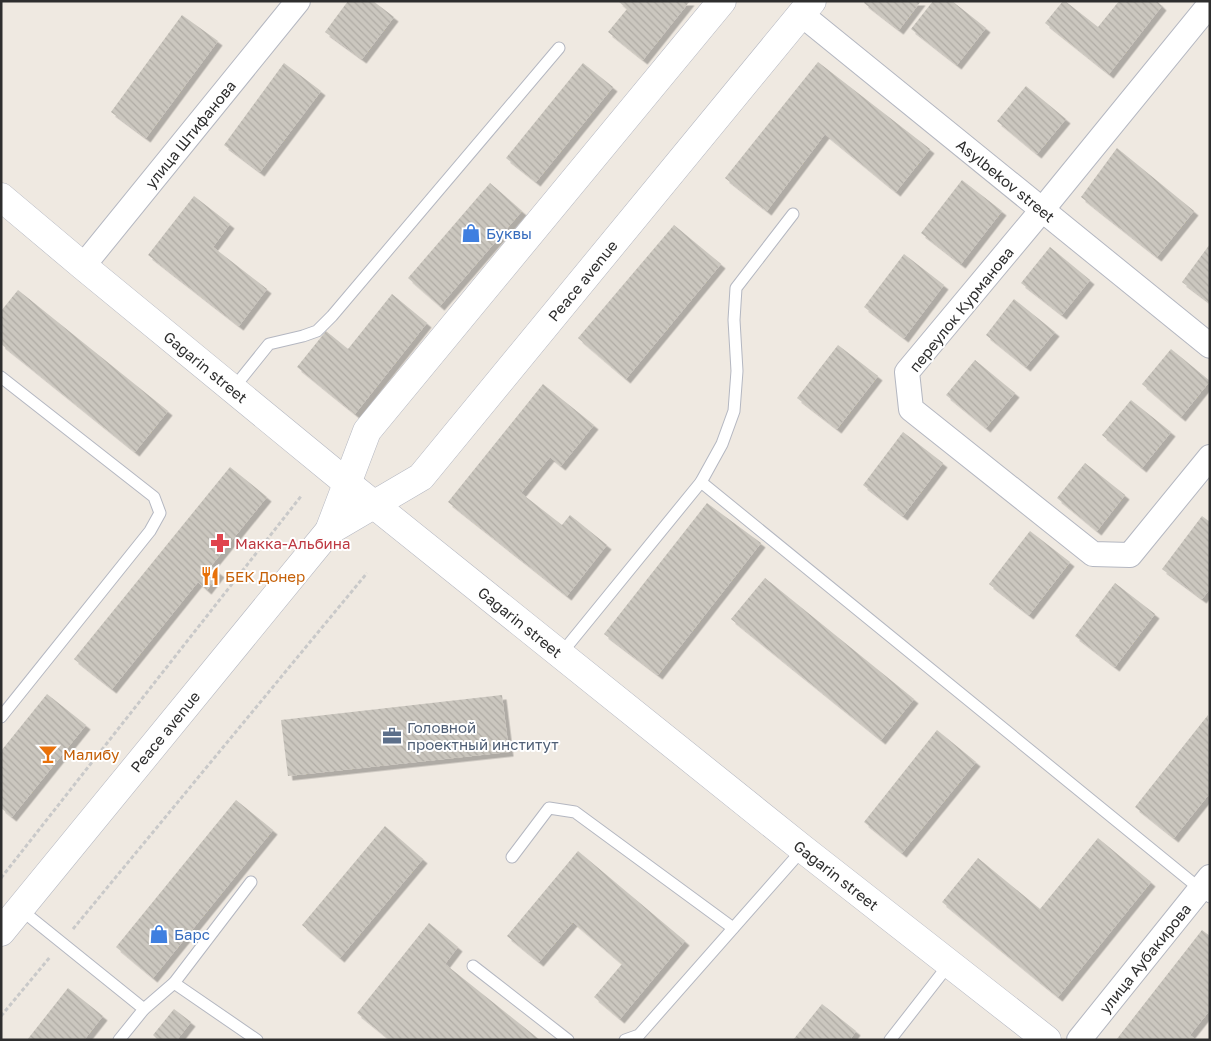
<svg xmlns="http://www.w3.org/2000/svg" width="1211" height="1041" font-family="'Golos Text',sans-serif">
<defs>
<pattern id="building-back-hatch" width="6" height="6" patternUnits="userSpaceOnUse" patternTransform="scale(1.25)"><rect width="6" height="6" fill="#cbc7bf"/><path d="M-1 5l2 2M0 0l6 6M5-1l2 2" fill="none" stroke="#afaba4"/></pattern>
<filter id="shadow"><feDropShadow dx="4.5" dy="4.5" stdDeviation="0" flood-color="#0004"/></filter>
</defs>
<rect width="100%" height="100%" fill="#efe9e1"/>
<g fill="url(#building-back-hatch)" filter="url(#shadow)">
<polygon points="348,1 373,1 394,17 362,59 325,32"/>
<polygon points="618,1 690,1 643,60 608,32 627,9"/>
<polygon points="865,1 921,1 899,30 864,3"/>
<polygon points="933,1 952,1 986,28 957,65 911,29"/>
<polygon points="1063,1 1065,1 1098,27 1119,1 1157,1 1162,6 1109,74 1045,23"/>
<polygon points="182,15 218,41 146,138 111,112"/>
<polygon points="818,62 930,149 896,192 825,134 767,211 725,178"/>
<polygon points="284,63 321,91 260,172 224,145"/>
<polygon points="583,63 613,87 536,182 506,158"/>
<polygon points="1026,86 1066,119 1037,154 997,121"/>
<polygon points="1117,148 1194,211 1157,257 1081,197"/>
<polygon points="962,180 1002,211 961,264 921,233"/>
<polygon points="490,183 522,211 440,306 408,278"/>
<polygon points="194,196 230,224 213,247 267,289 239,326 148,255"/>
<polygon points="674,225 721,264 626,379 578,338"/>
<polygon points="1210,244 1210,303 1182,282"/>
<polygon points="1050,247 1090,280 1062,315 1021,283"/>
<polygon points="904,254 944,285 904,338 864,307"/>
<polygon points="18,290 168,411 135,452 1,344 1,311"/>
<polygon points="392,294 427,323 355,414 297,367 326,331 348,349"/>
<polygon points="1014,299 1055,332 1026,367 986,335"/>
<polygon points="838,345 878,376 837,429 797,398"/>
<polygon points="1171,349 1210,381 1181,417 1142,384"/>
<polygon points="975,360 1015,393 986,428 946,395"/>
<polygon points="543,384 594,425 561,466 550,457 521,493 562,525 570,515 607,545 567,596 448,502"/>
<polygon points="1131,400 1171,432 1142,468 1102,435"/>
<polygon points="903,432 943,463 903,516 863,485"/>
<polygon points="1085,463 1125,495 1097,531 1057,498"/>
<polygon points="230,467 267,497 211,566 220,573 207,590 198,582 112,689 74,659"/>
<polygon points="707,503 761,543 658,675 604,634"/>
<polygon points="1202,516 1210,522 1210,589 1202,599 1162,569"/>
<polygon points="1030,531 1070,562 1029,615 989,584"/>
<polygon points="765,578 914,699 881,740 731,619"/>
<polygon points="1115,583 1155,614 1115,667 1075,636"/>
<polygon points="47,694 86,725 12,817 1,808 1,751"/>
<polygon points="502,695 509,752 288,776 281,720"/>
<polygon points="1208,715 1210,793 1174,838 1135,807"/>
<polygon points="937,730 976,762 902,853 864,822"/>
<polygon points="236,800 273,830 153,978 116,947"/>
<polygon points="385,826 423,859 340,958 302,925"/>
<polygon points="1098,838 1151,882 1058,997 942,902 978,858 1040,909"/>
<polygon points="578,851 685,941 620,1019 594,997 622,964 573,922 539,962 507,936"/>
<polygon points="429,923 458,947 445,964 540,1040 390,1040 357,1013"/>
<polygon points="1202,930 1210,936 1210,1010 1190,1035 1196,1040 1116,1040"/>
<polygon points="68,988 103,1016 84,1040 27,1040"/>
<polygon points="822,1004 856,1031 850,1040 793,1040"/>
<polygon points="174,1009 191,1022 177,1040 158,1040 153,1035"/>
</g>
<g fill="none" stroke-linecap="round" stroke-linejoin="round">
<g stroke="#b4b7c1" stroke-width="13">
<g id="service">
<polyline points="1,377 154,497 160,513 150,531 1,717"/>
<polyline points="232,390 269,344 303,336 317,331 332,316 559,48"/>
<polyline points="701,482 1210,897"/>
<polyline points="560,655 701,482 722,444 734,411 737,371 734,320 736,288 793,214"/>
<polyline points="512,857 549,808 575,812 733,928"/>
<polyline points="20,909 144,1009 119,1040"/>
<polyline points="473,966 568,1040"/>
<polyline points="174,983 257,1040"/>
<polyline points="144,1009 174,983 251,882"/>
<polyline points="625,1040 639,1035 803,849"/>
<polyline points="890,1040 950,963"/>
</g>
</g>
<g stroke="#b4b7c1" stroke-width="26">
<g id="minor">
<polyline points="1210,4 1042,210 907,372 911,409 1093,554 1130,555 1210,457"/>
<path id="s1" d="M801 14 1210 346"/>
<path id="s2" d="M83 266 298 1"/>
<path id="s3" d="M1079 1040 1210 877"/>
</g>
</g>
<g stroke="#b4b7c1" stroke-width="29">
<g id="tertiary">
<path id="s4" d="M1 197 83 266 347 483 803 849 1047 1040"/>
</g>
</g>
<g stroke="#b4b7c1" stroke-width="29">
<g id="secondary">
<path id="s5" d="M329 531 421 477 812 1"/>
<path id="s6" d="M1 932 329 531 367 431 722 1"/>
</g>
</g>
<g stroke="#c9c9c9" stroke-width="3" stroke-dasharray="4 2.5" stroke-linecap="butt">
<polyline points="1,878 302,495"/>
<polyline points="73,929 367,573"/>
<polyline points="1,1016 50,957"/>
</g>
<use href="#service" stroke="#fff" stroke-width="11"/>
<use href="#minor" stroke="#fff" stroke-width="24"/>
<use href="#tertiary" stroke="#fff" stroke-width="28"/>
<use href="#secondary" stroke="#fff" stroke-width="28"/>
</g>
<defs>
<g id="shop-bare" transform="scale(1.5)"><path d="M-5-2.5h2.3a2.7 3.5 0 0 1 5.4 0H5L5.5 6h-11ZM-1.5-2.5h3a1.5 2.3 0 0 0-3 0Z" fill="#3f7fe0" stroke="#fff" stroke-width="2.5" paint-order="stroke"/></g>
<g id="pharmacy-bare" transform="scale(1.5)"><path d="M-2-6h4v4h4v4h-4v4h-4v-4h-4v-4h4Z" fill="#e0444e" stroke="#fff" stroke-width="2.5" paint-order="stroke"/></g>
<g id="restaurant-bare" transform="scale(1.5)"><path d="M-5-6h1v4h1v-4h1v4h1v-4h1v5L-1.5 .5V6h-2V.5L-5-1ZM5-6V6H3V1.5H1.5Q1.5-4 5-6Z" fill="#e8710a" stroke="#fff" stroke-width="2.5" paint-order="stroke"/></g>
<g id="office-bare" transform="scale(1.5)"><path d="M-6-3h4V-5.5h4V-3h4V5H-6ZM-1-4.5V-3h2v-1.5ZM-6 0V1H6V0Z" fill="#5c6f8a" stroke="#fff" stroke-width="2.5" paint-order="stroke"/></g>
<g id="bar-bare" transform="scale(1.5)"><path d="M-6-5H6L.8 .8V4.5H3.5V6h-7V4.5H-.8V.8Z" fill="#e8710a" stroke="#fff" stroke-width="2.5" paint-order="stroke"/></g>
</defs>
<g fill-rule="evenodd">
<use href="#shop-bare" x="471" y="233"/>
<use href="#pharmacy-bare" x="220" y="543"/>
<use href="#restaurant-bare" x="210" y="576"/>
<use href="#office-bare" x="392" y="736"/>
<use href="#bar-bare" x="48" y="754"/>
<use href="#shop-bare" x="159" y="934"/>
</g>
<g text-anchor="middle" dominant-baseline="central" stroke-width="4" stroke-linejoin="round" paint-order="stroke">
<g font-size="15" fill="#2e2e2e" stroke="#fff">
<text stroke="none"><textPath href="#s2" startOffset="170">улица Штифанова</textPath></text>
<text stroke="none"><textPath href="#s1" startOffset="264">Asylbekov street</textPath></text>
<text stroke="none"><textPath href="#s5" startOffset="361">Peace avenue</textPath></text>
<text transform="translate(961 309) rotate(-51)">переулок Курманова</text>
<text stroke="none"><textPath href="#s4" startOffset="266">Gagarin street</textPath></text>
<text stroke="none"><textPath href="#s4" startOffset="671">Gagarin street</textPath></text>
<text stroke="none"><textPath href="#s6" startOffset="259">Peace avenue</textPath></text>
<text stroke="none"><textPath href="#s4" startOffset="1076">Gagarin street</textPath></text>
<text stroke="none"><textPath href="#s3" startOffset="105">улица Аубакирова</textPath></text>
</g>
<g font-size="15" fill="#366cbe" stroke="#fff" text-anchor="start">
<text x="486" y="233">Буквы</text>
<text x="174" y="934">Барс</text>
</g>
<g font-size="15" fill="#be3a42" stroke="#fff" text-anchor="start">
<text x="235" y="543">Макка-Альбина</text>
</g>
<g font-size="15" fill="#c56008" stroke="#fff" text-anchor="start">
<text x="225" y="576">БЕК Донер</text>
<text x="63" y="754">Малибу</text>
</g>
<g font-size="15" fill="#4e5e75" stroke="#fff" text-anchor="start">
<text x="407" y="727">Головной<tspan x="407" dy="17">проектный институт</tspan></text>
</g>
</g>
<rect width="1211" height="1041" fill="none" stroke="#2e2e2e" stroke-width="5"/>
</svg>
